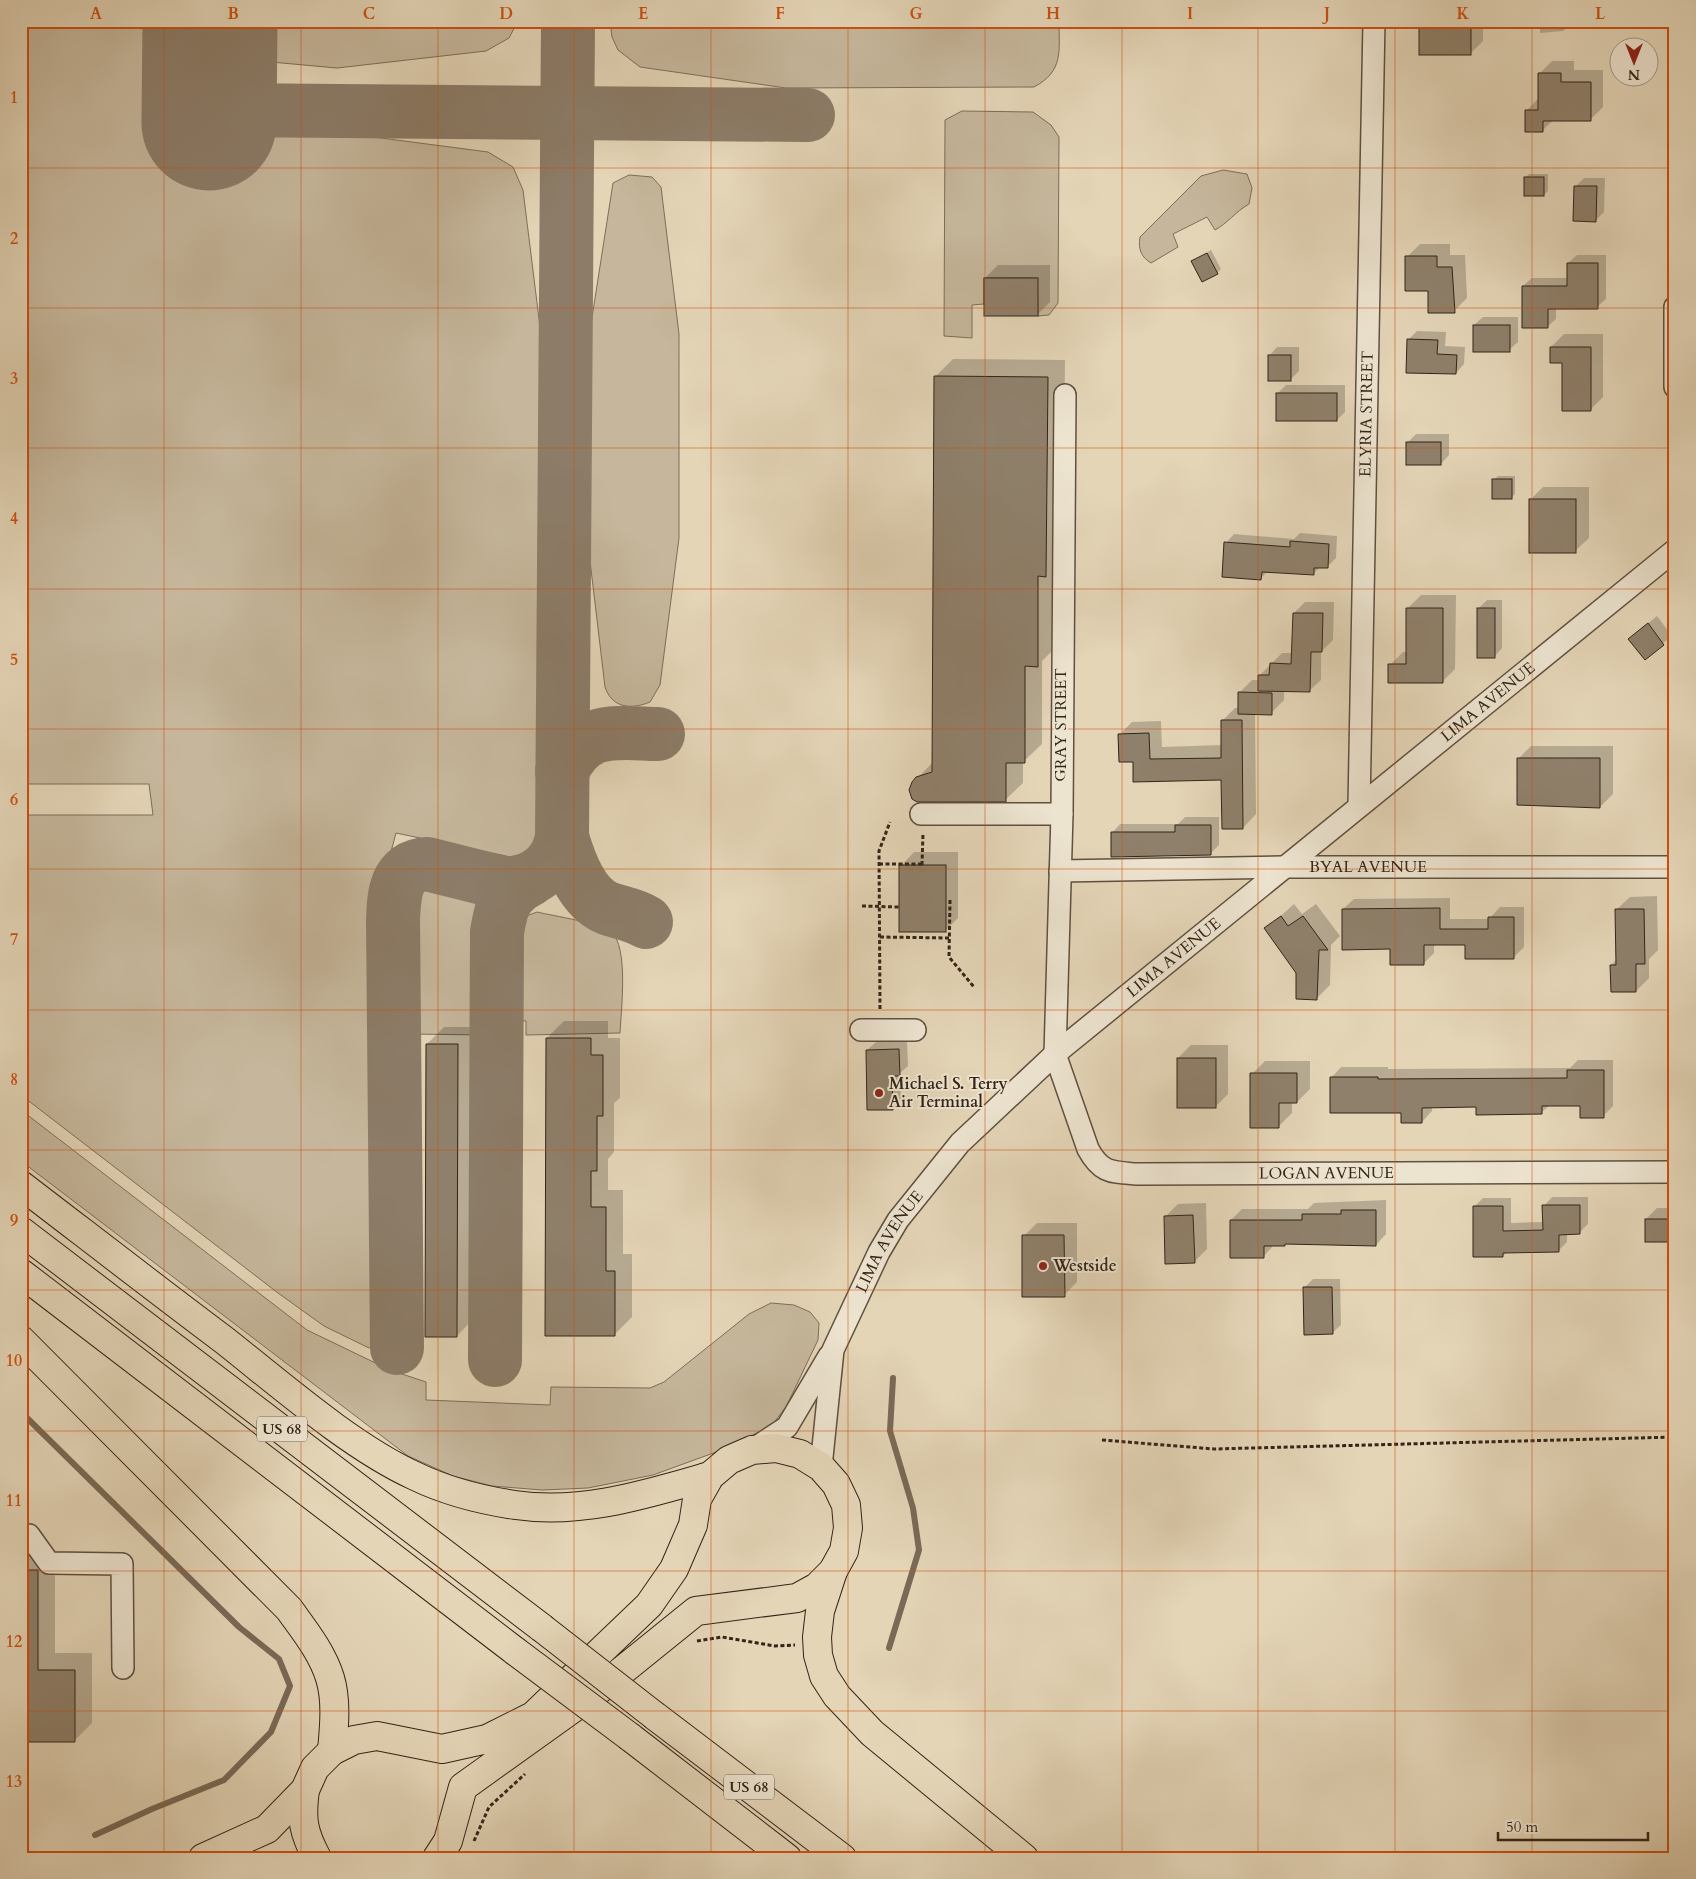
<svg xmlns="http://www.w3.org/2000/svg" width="1696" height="1879" font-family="Cardo,serif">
<rect width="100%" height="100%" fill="#e4d5b7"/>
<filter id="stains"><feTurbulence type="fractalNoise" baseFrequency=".004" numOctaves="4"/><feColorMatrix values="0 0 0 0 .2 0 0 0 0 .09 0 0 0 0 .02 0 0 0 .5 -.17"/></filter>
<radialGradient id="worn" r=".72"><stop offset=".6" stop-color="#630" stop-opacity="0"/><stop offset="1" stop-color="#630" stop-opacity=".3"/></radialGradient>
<g fill="#c6b79c" stroke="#7c6e5a">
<polygon points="21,21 157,21 157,134 343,133 488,152 513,167 523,190 541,335 540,842 531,851 511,857 396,833 381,889 378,1335 374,1344 369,1348 324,1326 278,1293 21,1095 21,815 153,815 149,784 21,784"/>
<polygon points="248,21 518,21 509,38 486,51 337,68 271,62 259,50"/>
<path d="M610 21H1059C1059 51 1064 71 1034 87L786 88 640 67 618 50 612 37Z"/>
<polygon points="962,111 1033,112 1051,125 1059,137 1058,303 1049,315 1038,316 1037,278 984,278 984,304 972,305 972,338 944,336 945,120"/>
<path d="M1223 170 1247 174 1252 188 1249 204C1235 212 1228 223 1215 230L1207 217 1173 234 1178 247 1151 263C1141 257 1138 249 1140 237L1201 176Z"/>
<path d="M629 175 652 177 661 187 679 334V538L660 685 650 702C631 710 612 708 605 687L588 544 589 337 613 183Z"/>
<path d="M416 884C437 884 474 895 486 912V1035L409 1034V894L412 886Z"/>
<path d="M537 912C554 916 600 923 611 932 629 946 621 1011 620 1033L526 1035V1021L513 1020 514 928 521 918Z"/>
<polygon points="21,1110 307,1330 390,1370 426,1382 426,1400 550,1405 551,1387 650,1388 664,1382 749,1314 771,1303 794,1305 810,1312 819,1323 818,1340 786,1407 772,1425 730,1447 653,1475 588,1488 542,1490 492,1486 453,1476 408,1456 21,1161"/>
</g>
<g fill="#0003">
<polygon points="1420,21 1483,21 1483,41 1470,54"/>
<polygon points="1540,21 1572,21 1572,23 1563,31 1540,33"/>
<polygon points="1552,61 1574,61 1574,70 1603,70 1603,107 1590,120 1553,120 1542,131 1526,111 1539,98 1539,74"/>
<polygon points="1529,174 1548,174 1548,191 1544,195 1525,178"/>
<polygon points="1584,178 1605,178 1604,212 1596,220 1575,187"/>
<polygon points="1420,244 1450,244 1450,255 1465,255 1467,298 1454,311 1430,290 1407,257"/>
<polygon points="1211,250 1221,269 1217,273 1193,262"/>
<polygon points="1577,255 1606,255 1606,299 1597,307 1556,307 1556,319 1547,327 1523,286 1532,278 1568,278 1568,263"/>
<polygon points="998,265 1050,265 1050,302 1037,315 985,278"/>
<polygon points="1483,317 1518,317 1518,342 1509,350 1474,325"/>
<polygon points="1417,331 1446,332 1445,346 1465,347 1464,364 1456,373 1408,340"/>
<polygon points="1564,334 1603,334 1603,397 1590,410 1563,362 1551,347"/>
<polygon points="1277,347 1299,347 1299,371 1290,380 1269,356"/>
<polygon points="953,359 1065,360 1063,558 1055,648 1042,661 1042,744 1023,762 1023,783 1005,800 913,783 933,762 936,376"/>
<polygon points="1286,385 1345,385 1345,412 1337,420 1277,394"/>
<polygon points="1416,434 1449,434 1449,455 1441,464 1407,443"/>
<polygon points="1498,476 1515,476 1515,494 1511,498 1494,480"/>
<polygon points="1543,487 1589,487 1589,538 1575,551 1530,500"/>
<polygon points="1300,533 1337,536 1336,558 1327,567 1320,567 1313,574 1268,571 1261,578 1226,543 1234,534 1294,539"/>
<polygon points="1421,595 1456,595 1455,669 1442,682 1390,665 1403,652 1407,652 1408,608"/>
<polygon points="1487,600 1502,600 1502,648 1494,657 1478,609"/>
<polygon points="1305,602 1334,602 1333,640 1321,652 1321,680 1309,691 1284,691 1284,700 1271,713 1255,713 1256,814 1243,828 1223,778 1134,761 1119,735 1132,722 1161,721 1162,747 1222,745 1222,721 1235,708 1239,708 1239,693 1252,680 1259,680 1259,676 1282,653 1293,653 1294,613"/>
<polygon points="1657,616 1672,636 1645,658 1629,639"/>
<polygon points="1531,746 1613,746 1613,794 1600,807 1518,759"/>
<polygon points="1185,817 1219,817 1219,845 1211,853 1112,833 1120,824 1178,824"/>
<polygon points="914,852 958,852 958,918 945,931 901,866"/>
<polygon points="1657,896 1658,950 1649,959 1649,978 1636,991 1611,965 1617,959 1616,910 1630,897"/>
<polygon points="1450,898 1450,919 1489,919 1500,907 1524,907 1524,947 1513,958 1467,943 1434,943 1434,953 1424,963 1391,948 1343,909 1354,899"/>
<polygon points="1294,904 1302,914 1316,904 1340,936 1331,945 1330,985 1317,998 1266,929"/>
<polygon points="564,1021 608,1021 608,1038 620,1038 620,1098 614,1103 614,1152 608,1159 608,1190 623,1190 623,1254 632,1254 632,1317 614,1335 547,1038"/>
<polygon points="444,1027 475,1027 474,1318 457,1336 427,1044"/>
<polygon points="907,1041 908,1066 900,1073 901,1100 892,1108 867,1050 876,1042"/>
<polygon points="1191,1045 1228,1045 1228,1094 1215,1107 1178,1058"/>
<polygon points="1578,1060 1613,1060 1613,1106 1603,1116 1581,1105 1550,1105 1541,1113 1477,1106 1432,1106 1432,1111 1422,1122 1331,1078 1341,1067 1388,1067 1388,1069 1570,1068"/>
<polygon points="1265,1061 1310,1061 1310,1089 1297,1102 1292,1102 1292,1113 1279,1126 1252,1074"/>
<polygon points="1552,1197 1588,1197 1588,1224 1579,1233 1567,1233 1567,1242 1558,1251 1507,1252 1503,1256 1475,1206 1483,1198 1511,1198 1511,1223 1544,1222 1544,1206"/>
<polygon points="1386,1200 1386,1234 1376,1245 1287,1243 1274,1245 1263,1257 1231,1220 1242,1209 1308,1209 1314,1203"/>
<polygon points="1206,1203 1207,1249 1194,1262 1165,1217 1178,1204"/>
<polygon points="1657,1208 1675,1208 1675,1246 1672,1246 1672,1241 1646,1219"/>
<polygon points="1037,1223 1077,1223 1077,1282 1064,1295 1024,1236"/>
<polygon points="1313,1279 1340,1279 1341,1325 1332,1333 1304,1288"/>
<polygon points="21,1553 55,1553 55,1653 92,1653 92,1723 75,1740 21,1741"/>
</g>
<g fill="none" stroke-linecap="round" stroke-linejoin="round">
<g stroke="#796a57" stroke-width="6">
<polyline points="21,1412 239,1627 279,1659 290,1686 271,1732 224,1780 152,1809 95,1835"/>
<polyline points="889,1648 919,1550 913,1508 890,1431 893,1378"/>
</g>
<g stroke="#8c7c68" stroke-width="54">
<polyline points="210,110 808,115"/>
<path d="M562 771C584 725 615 733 658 734"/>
<path d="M562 837C569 861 581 897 607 908 620 913 633 914 646 922"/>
<path d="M397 1348 393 920C394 895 395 866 427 864L507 884 529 880"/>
<path d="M495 1360 497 932C499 922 500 912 505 902 522 872 553 882 562 837L568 21"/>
</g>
<polyline stroke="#8c7c68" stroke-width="135" points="209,123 210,21"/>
</g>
<g fill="#8f806b" stroke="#332418">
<rect x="1419" y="21" width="52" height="34"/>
<polygon points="1538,73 1561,73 1561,82 1591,82 1591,121 1543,121 1543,132 1525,132 1525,110 1538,110"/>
<rect x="1524" y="177" width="20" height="19"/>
<polygon points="1574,186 1597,186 1596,222 1573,221"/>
<polygon points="1207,253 1218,274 1202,282 1191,261"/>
<polygon points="1405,256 1437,256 1437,267 1452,267 1455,313 1428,313 1428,291 1405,291"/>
<polygon points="1567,263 1598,263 1598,309 1548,309 1548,328 1522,328 1522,286 1567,286"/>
<rect x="984" y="278" width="54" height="38"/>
<rect x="1473" y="325" width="37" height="27"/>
<polygon points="1407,339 1438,340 1437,354 1457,355 1456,374 1406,373"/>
<polygon points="1550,347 1591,347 1591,411 1562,411 1562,363 1550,363"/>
<rect x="1268" y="355" width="23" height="26"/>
<polygon points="934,376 1048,377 1046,577 1038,576 1038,667 1025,666 1025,763 1006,763 1006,802 917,802 912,799 909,790 912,782 916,777 932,772"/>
<rect x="1276" y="393" width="61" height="28"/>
<rect x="1406" y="442" width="35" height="23"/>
<rect x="1492" y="479" width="20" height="20"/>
<rect x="1529" y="499" width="47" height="54"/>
<polygon points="1290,541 1329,544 1328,568 1314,568 1314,575 1262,572 1261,580 1222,577 1224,542 1290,547"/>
<polygon points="1406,608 1443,608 1443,683 1388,683 1388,664 1406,664"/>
<rect x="1477" y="608" width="18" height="50"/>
<polygon points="1293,613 1323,613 1322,652 1311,652 1310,692 1258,691 1258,675 1269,675 1270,663 1291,664"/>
<polygon points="1648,623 1664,645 1645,660 1628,639"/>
<polygon points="1238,692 1272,693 1272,715 1238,714"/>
<polygon points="1221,720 1242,720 1243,829 1222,829 1221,780 1133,782 1133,762 1119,762 1118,734 1149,733 1150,759 1221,758"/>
<polygon points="1517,758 1600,758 1600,808 1517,805"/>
<polygon points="1175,825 1211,825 1211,855 1111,857 1111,832 1175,832"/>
<rect x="899" y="865" width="47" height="67"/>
<polygon points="1440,908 1440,929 1488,929 1488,917 1514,917 1514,959 1465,959 1465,945 1424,945 1424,965 1390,965 1390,949 1342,950 1342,909"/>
<polygon points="1615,909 1644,909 1645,964 1636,964 1636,992 1611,992 1610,965 1616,965"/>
<polygon points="1281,916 1288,926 1303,916 1328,950 1319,950 1317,1000 1296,999 1296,973 1264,928"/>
<polygon points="546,1038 591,1038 591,1055 603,1055 603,1116 597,1116 597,1171 591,1171 591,1207 606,1207 606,1271 615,1271 615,1336 545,1336"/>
<polygon points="426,1044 458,1044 457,1337 425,1337"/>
<polygon points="899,1049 900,1076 892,1076 893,1110 867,1110 866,1050"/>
<rect x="1177" y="1058" width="39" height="50"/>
<polygon points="1567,1070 1604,1070 1604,1118 1580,1118 1580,1106 1542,1106 1542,1114 1476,1115 1476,1107 1422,1108 1422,1123 1401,1123 1401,1113 1330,1113 1330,1077 1378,1077 1378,1079 1567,1078"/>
<polygon points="1250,1073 1297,1073 1297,1103 1279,1103 1279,1128 1250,1128"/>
<polygon points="1542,1205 1580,1205 1580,1234 1559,1235 1559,1252 1503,1253 1503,1257 1473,1257 1473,1206 1503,1206 1503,1231 1543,1230"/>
<polygon points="1341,1210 1376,1210 1376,1246 1285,1244 1285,1246 1264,1246 1264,1258 1230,1258 1230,1220 1302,1220 1302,1214 1341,1214"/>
<polygon points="1193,1215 1195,1263 1165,1264 1164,1216"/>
<rect x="1645" y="1219" width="30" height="23"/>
<polygon points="1022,1235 1064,1235 1065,1297 1022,1297"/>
<polygon points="1303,1287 1332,1287 1333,1334 1304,1335"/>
<polygon points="21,1570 38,1570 38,1670 75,1670 75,1742 21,1742"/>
</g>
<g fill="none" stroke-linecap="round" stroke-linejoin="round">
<g stroke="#5f5040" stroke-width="24">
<g id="minor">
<polyline points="1675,307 1675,387"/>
<path id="s1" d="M1065 395 1062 814 1055 1054 1088 1149C1101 1173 1111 1172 1136 1174L1675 1172"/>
<path id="s2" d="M1359 806 1374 21"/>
<polyline points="921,814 1062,814"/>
<path id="s3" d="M1060 871 1283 867H1675"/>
<polyline points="861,1030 915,1030"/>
<polyline points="752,1450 787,1427 829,1356"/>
<path id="s4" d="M821 1467 833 1350 879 1252 898 1220 960 1143 1055 1054 1675 550"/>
<polyline points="21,1535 29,1535 49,1563 122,1564 123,1668"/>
</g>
</g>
<g stroke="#332418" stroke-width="30">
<g id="major">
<path d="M305 1790C301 1819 303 1832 317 1858"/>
<polyline points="203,1858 267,1829 305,1790 315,1768 332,1751 354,1740 377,1736 442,1749 487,1739 533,1716 649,1605 674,1569 693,1525 697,1499 710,1476 729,1460 752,1450 776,1448 800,1454 821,1467 836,1484 846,1505 848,1528 844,1551 833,1571 817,1587 797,1598 696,1611 597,1691 463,1787 448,1841 437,1858"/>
</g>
</g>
<g stroke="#332418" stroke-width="30">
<g id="highway">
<path d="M21 1185C89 1237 156 1289 224 1340 281 1385 350 1446 415 1476 446 1491 481 1500 515 1505 582 1515 647 1494 710 1476"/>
<polyline points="21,1231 542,1628"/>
<polyline points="21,1273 515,1651"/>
<path d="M21 1340 289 1609C304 1630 322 1652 330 1678 337 1701 334 1728 332 1751"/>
<polyline points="833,1571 820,1611 817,1637 818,1655 824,1676 837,1696 872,1733 1024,1858"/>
<polyline points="655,1716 842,1858"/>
<polyline points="630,1737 787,1858"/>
</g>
</g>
<g stroke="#332418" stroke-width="3" stroke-dasharray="4 2.5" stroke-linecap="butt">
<polyline points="879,864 922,864"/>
<polyline points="922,865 923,833"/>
<polyline points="950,900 949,957 974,987"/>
<polyline points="862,906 899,907"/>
<polyline points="880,937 950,938"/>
<polyline points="880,1009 879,851 890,822"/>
<polyline points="1102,1440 1214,1449 1675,1437"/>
<polyline points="697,1641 722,1637 775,1646 795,1645"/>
<polyline points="474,1841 489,1807 525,1774"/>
</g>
<use href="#minor" stroke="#ede4d0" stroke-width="21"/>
<use href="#major" stroke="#e4d5b7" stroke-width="28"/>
<use href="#highway" stroke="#e4d5b7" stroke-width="28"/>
<g stroke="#332418" stroke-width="30" stroke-linecap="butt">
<g id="highway-bridge">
<polyline points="542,1628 655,1716"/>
<polyline points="515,1651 630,1737"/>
</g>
</g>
<use href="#highway-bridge" stroke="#e4d5b7" stroke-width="28"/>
</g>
<path fill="none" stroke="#cd510e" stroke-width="1" stroke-opacity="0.55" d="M164 21V1858M301 21V1858M438 21V1858M574 21V1858M711 21V1858M848 21V1858M985 21V1858M1122 21V1858M1258 21V1858M1395 21V1858M1532 21V1858M21 168H1675M21 308H1675M21 448H1675M21 589H1675M21 729H1675M21 869H1675M21 1010H1675M21 1150H1675M21 1290H1675M21 1431H1675M21 1571H1675M21 1711H1675"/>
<g fill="#8f2418" stroke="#ede4d0" stroke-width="2">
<circle cx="879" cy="1093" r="5"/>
<circle cx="1043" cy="1266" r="5"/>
</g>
<g text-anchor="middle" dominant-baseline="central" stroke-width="4" stroke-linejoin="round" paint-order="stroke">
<g fill="#ede4d0" stroke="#6b5e4f" stroke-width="1">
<rect x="257" y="1416.5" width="50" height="25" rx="4"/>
<rect x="724" y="1774.5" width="50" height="25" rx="4"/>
</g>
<g font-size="15" font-weight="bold" fill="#332418">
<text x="282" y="1429">US 68</text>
<text x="749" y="1787">US 68</text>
</g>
<g font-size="16" fill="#332418" stroke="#ede4d0">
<text stroke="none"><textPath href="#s2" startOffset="392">ELYRIA STREET</textPath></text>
<text stroke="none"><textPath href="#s4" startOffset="1050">LIMA AVENUE</textPath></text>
<text transform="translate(1061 725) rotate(-90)">GRAY STREET</text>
<text stroke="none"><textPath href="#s3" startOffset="308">BYAL AVENUE</textPath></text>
<text stroke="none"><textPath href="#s4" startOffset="645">LIMA AVENUE</textPath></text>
<text stroke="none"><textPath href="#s1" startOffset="1008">LOGAN AVENUE</textPath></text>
<text stroke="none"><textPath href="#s4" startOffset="240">LIMA AVENUE</textPath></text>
</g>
<g font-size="16" font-weight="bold" fill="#332418" stroke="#ede4d0" text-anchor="start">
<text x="889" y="1084">Michael S. Terry<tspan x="889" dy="18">Air Terminal</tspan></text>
<text x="1053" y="1266">Westside</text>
</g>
</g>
<rect width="1696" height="1879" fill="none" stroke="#e4d5b7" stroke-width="55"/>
<g transform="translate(1634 62) rotate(180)"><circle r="24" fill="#ede4d0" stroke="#a39786"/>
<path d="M0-4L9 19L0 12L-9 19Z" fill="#8f2418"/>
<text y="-8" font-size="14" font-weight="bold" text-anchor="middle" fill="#332418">N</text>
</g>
<path d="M1498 1832v8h150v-8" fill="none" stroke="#332418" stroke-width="2.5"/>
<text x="1506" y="1832" font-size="15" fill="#332418" stroke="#ede4d0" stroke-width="4" paint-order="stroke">50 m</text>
<rect x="28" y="28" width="1640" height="1824" fill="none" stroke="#cd510e" stroke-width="2"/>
<g font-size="16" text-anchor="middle" font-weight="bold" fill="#cd510e">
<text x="96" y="19">A</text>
<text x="233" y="19">B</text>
<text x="369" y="19">C</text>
<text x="506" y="19">D</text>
<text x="643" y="19">E</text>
<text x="780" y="19">F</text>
<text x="916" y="19">G</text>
<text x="1053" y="19">H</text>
<text x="1190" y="19">I</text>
<text x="1327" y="19">J</text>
<text x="1463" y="19">K</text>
<text x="1600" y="19">L</text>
<text x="14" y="103">1</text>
<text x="14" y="244">2</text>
<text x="14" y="384">3</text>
<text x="14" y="524">4</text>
<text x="14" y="665">5</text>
<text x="14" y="805">6</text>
<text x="14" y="945">7</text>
<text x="14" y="1085">8</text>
<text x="14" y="1226">9</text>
<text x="14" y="1366">10</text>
<text x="14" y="1506">11</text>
<text x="14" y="1647">12</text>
<text x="14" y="1787">13</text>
</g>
<rect width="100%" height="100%" filter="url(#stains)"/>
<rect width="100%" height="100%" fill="url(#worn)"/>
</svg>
